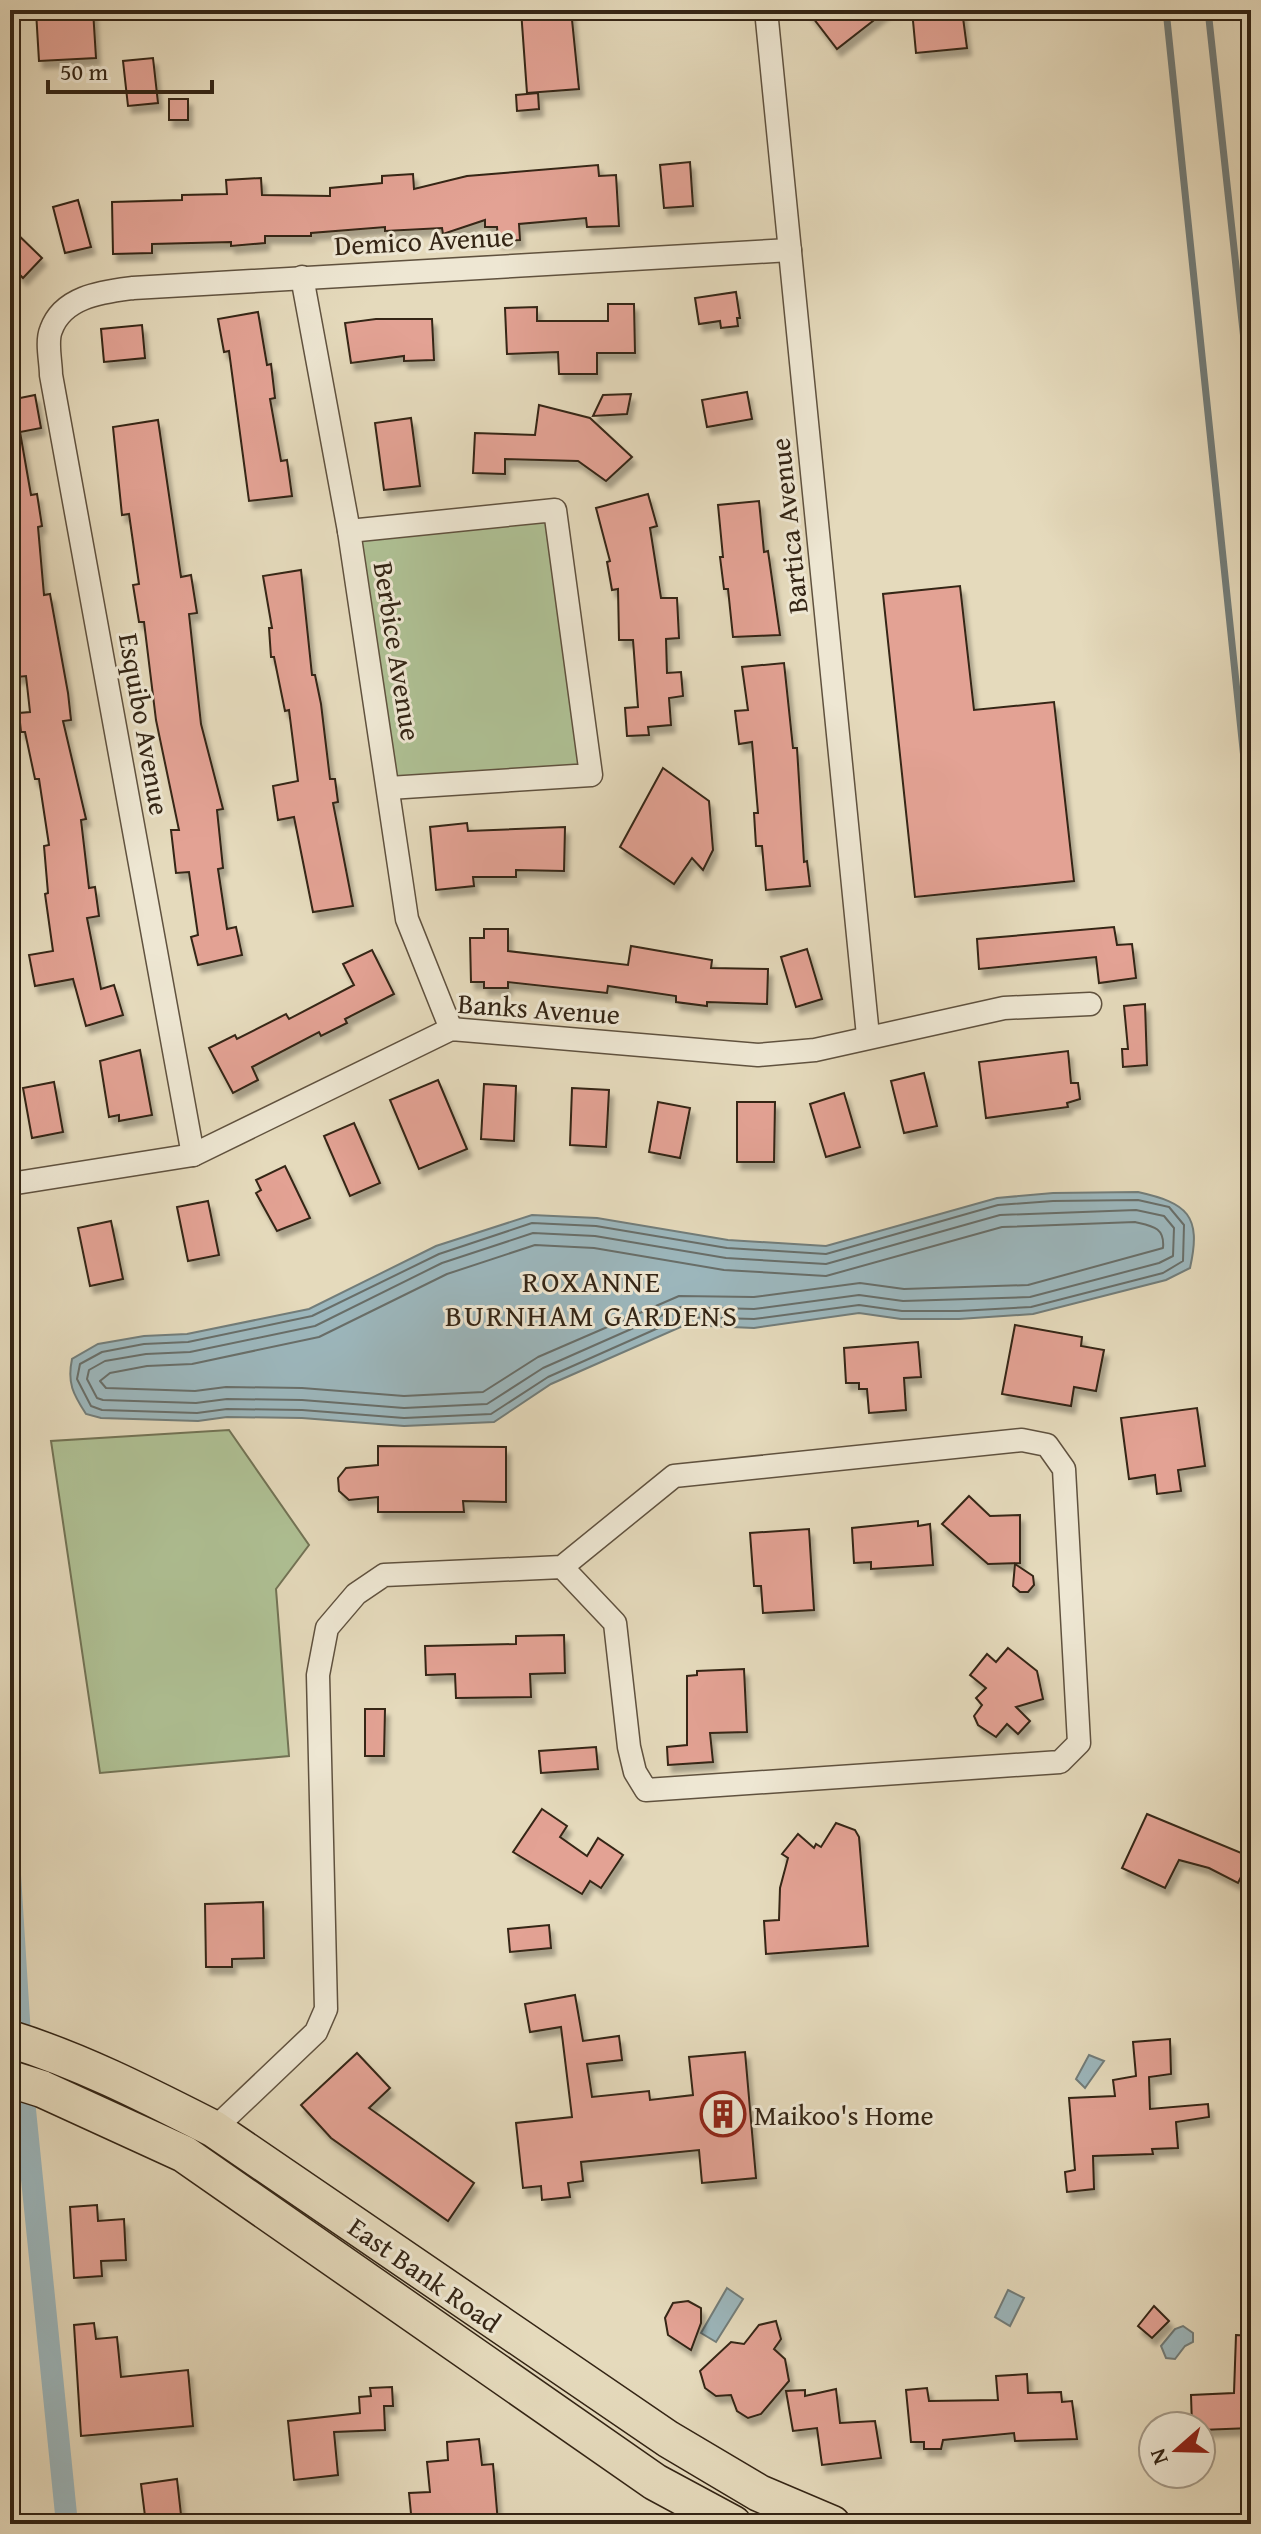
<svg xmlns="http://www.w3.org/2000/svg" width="1261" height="2534" font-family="'Gentium Book Plus',serif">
<defs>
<filter id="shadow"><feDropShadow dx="4" dy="7" stdDeviation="2" flood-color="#0004"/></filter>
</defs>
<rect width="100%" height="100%" fill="#e5dabc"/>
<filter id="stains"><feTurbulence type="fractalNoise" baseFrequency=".0025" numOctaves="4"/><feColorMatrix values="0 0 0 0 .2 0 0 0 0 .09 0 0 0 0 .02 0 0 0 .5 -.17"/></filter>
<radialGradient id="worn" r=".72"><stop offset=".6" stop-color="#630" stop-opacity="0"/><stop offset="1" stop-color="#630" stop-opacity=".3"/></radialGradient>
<g fill="#afc195" stroke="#727355" stroke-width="2">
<polygon points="555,510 591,775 389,788 349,531"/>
<polygon points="229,1430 309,1545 276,1589 289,1756 100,1773 51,1441"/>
</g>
<g fill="#9cb7bd" stroke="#727d7a" stroke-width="2">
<path d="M1138 1192C1187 1203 1202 1215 1190 1268L1166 1280 1033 1314 959 1319H901L859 1313 754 1328 685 1325 551 1384 494 1422 404 1426 302 1418 227 1417 198 1421 101 1418 86 1414C73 1394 67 1383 72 1359L98 1344 144 1336 187 1334 309 1309 436 1246 532 1215 597 1218 728 1240 826 1246 997 1198 1053 1193Z"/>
<polygon points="1089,2055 1104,2061 1085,2088 1076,2079"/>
<polygon points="727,2288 743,2299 716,2342 701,2333"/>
<polygon points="1008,2290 1024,2298 1010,2326 995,2317"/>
<polygon points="1183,2326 1193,2333 1193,2342 1185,2346 1175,2359 1166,2358 1161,2346 1175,2329"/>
</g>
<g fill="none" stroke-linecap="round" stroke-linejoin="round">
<g stroke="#686e69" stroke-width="2">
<polygon points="1138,1200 1169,1207 1184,1225 1183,1261 1163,1273 1031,1307 959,1311 902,1311 859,1305 754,1319 683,1317 548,1377 491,1414 404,1418 302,1410 227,1409 197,1413 102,1410 91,1406 77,1379 80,1364 102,1352 144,1344 188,1342 312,1316 439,1254 532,1223 596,1226 727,1248 826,1254 998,1205 1053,1201"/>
<polygon points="1136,1210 1164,1216 1174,1228 1173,1256 1159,1263 1030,1297 903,1301 859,1295 754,1309 681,1307 543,1368 487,1404 404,1408 302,1400 227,1399 196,1403 103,1400 97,1398 87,1379 89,1370 105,1361 146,1354 190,1352 315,1326 442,1263 533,1233 595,1236 726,1258 826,1264 1000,1215"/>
<path d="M1135 1222C1152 1226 1165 1227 1163 1248L1028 1285 904 1289 860 1283 754 1297 679 1296 538 1357 483 1392 404 1396 302 1388 226 1387 195 1391 106 1388 100 1381 110 1373 147 1366 192 1364 319 1337 447 1274 535 1245 594 1248 724 1270 826 1276 1002 1227Z"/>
</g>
<g stroke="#727d7a" stroke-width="7">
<polyline points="1166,10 1251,826"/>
<polyline points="1208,10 1251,404"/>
</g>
<polyline stroke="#9cb7bd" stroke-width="22" points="10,1875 24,2100 67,2524"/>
</g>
<g fill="#e3a294" stroke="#342515" stroke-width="2" filter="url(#shadow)">
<polygon points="56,10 93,10 96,58 39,61 36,11"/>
<polygon points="521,10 571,10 579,89 527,93"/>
<polygon points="807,10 887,10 837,49"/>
<polygon points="912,10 962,10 967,48 916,53"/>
<polygon points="153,58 158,103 128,106 123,61"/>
<polygon points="538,93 539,109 517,111 516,95"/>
<rect x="169" y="99" width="19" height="21"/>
<polygon points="690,162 693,206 664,208 660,165"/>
<polygon points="598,165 599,176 616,175 619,226 587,227 586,218 519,224 520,240 498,241 497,227 485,227 485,220 443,234 442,228 385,231 385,227 311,233 311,236 265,236 265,243 231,246 231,242 152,244 152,253 113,254 112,202 182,200 182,195 227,194 226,180 261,178 262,195 330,196 330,188 382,183 382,176 413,174 414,189 467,176"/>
<polygon points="78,200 91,247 65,253 53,207"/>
<polygon points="10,227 42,258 23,278 10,265"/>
<polygon points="736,292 740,318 737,318 738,326 721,328 720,321 699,324 695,298"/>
<polygon points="608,304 634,304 635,353 597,353 597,374 559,374 558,352 507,354 505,308 537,307 537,321 608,321"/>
<polygon points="258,312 267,365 271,364 275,398 270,399 281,461 287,460 292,496 249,501 229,351 224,352 218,319"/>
<polygon points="376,319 432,319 434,360 404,361 404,356 351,363 345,323"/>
<polygon points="142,325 145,358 104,362 101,329"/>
<polygon points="747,392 752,419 707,427 702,400"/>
<polygon points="631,394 627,414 593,416 603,395"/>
<polygon points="35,395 41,428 20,432 31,495 37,494 42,526 38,527 44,595 50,594 68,693 71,720 63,721 86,819 81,820 89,888 95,887 99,916 87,918 101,989 114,985 123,1015 86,1026 73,979 35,986 29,955 53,951 45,894 48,893 44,846 49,845 39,779 35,779 25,732 21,732 19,713 30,712 26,676 17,677 12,650 19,649 10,595 10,400"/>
<polygon points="539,405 590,418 632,457 606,481 578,461 505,459 505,474 473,473 475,433 535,435"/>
<polygon points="411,418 420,486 384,490 375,423"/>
<polygon points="158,420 181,577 191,575 197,613 189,614 201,724 223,809 217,810 223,868 218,869 227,929 236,927 242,955 198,965 191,937 198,935 189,872 176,873 171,830 179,830 156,720 144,622 139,622 133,585 139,584 129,514 122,515 113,427"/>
<polygon points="648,494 657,526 650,528 661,598 677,598 679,638 666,639 667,673 681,672 683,696 669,698 671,725 648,727 649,735 627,736 625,708 638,707 633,640 619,640 618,589 612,590 607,562 610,561 596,508"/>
<polygon points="759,501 764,552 768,551 780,635 733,637 728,589 724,589 720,557 723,557 718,505"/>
<polygon points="301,570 312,675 315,675 321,704 330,779 335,779 338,802 333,803 353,906 313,912 294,817 278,820 273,786 298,781 289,710 285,711 274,657 271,657 269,628 272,628 263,576"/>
<polygon points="960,586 974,710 1054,702 1074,881 915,897 883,594"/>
<polygon points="784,663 793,748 797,748 804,862 807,861 810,886 766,890 762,846 756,846 754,813 758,813 752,742 739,744 735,711 748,710 742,667"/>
<polygon points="663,768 709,801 713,850 703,870 692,858 674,884 620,847"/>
<polygon points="467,823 468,831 565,827 564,871 516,870 516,877 473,877 474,886 436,890 430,827"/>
<polygon points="1114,927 1117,945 1132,944 1136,978 1099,983 1096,957 979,969 977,939"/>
<polygon points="484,929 508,929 508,951 628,965 631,946 712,960 711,968 768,969 767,1004 707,1002 707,1006 676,1002 676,996 608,986 607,993 508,982 508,988 484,988 484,982 471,982 470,938 484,938"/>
<polygon points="807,949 822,999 796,1007 781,957"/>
<polygon points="372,950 394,994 345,1019 347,1023 321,1036 319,1032 252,1067 258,1080 233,1093 209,1048 235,1035 237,1039 286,1014 289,1019 354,985 343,964"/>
<polygon points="1145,1004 1147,1065 1123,1067 1122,1049 1128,1049 1124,1006"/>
<polygon points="140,1050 152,1115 119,1121 119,1115 109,1117 100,1061"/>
<polygon points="1068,1051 1071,1083 1078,1083 1080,1099 1067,1103 1068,1107 986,1118 979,1062"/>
<polygon points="924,1073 937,1126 904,1133 891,1081"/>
<polygon points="438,1080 467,1149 419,1169 390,1100"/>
<polygon points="54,1082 63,1132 32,1138 23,1088"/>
<polygon points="484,1084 516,1086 514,1141 481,1139"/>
<polygon points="572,1088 609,1090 606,1147 570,1145"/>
<polygon points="844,1093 860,1147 826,1157 810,1104"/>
<polygon points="658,1102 690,1108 680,1158 649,1152"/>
<polygon points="737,1102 775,1102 774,1162 737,1162"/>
<polygon points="354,1123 380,1183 350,1196 324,1136"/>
<polygon points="285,1166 310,1218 277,1231 256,1193 261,1190 256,1180"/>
<polygon points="208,1201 219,1255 188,1261 177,1207"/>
<polygon points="111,1221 123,1279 90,1286 78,1228"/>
<polygon points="1015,1325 1082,1337 1081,1346 1104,1350 1096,1391 1074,1387 1071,1406 1002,1394"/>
<polygon points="918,1342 921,1377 904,1378 906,1410 869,1413 867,1389 859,1389 859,1383 846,1383 844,1348"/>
<polygon points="1197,1408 1205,1466 1178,1470 1181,1491 1157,1494 1155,1475 1129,1479 1121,1418"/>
<polygon points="378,1446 506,1447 506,1502 463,1501 464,1512 378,1512 378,1497 349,1500 339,1491 338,1478 346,1468 378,1465"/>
<polygon points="969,1496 990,1516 1020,1515 1020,1563 988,1564 942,1524"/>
<polygon points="918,1521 918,1526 930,1524 933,1565 871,1569 871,1562 854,1563 852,1528"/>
<polygon points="809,1529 814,1610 763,1613 761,1586 754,1586 750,1533"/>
<polygon points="1015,1564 1033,1576 1034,1585 1028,1592 1020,1592 1013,1586"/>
<polygon points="564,1635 565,1673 530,1674 531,1697 456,1698 455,1674 426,1675 425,1646 516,1644 516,1636"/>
<polygon points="1008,1648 1037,1671 1043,1699 1016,1707 1030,1721 1018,1734 1007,1724 996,1737 978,1725 974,1716 982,1705 976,1698 986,1688 970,1675 987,1654 996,1662"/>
<polygon points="744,1669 747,1732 710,1733 713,1762 668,1765 667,1747 687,1745 687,1676 697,1675 697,1671"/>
<polygon points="365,1709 385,1709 384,1756 365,1756"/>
<polygon points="596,1747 598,1769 541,1773 539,1751"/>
<polygon points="542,1809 567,1826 560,1837 587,1856 598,1838 623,1855 601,1888 590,1881 582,1894 513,1852"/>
<polygon points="1147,1814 1251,1857 1238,1883 1209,1868 1179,1860 1165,1888 1122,1868"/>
<polygon points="836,1823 855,1830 859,1837 868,1946 766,1954 764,1921 779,1920 780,1888 788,1858 782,1854 798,1834 814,1848 816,1844 821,1847"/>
<polygon points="263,1902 264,1958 232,1959 232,1967 206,1967 205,1904"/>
<polygon points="549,1925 551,1948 510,1952 508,1929"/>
<polygon points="575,1995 583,2041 619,2036 622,2060 587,2064 592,2097 649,2091 650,2100 693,2095 689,2057 745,2052 756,2178 702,2183 699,2150 581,2162 583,2181 568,2183 570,2197 542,2200 541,2186 523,2188 516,2123 572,2117 561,2027 530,2032 525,2004"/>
<polygon points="1170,2039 1171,2074 1149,2077 1150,2109 1208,2104 1209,2117 1176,2122 1178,2148 1152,2149 1153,2154 1093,2156 1094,2189 1067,2192 1065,2172 1075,2170 1069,2098 1115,2096 1113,2080 1136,2076 1133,2042"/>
<polygon points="357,2053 390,2088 369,2108 474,2183 448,2221 331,2138 301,2105"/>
<polygon points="97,2205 98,2221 124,2219 126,2260 101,2261 102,2276 74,2278 70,2207"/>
<polygon points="688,2301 701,2308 701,2323 691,2350 668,2335 665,2318 673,2303"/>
<polygon points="1154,2306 1169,2321 1152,2338 1138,2326"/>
<polygon points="776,2321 781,2339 774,2349 785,2359 789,2381 761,2414 748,2418 737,2411 731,2395 716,2396 705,2388 700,2371 731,2342 744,2344 759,2325"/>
<polygon points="94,2323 96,2339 117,2337 121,2377 188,2370 193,2426 81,2436 74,2325"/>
<polygon points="1236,2335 1251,2336 1251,2428 1201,2430 1201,2426 1192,2426 1191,2395 1234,2393"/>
<polygon points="1027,2374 1028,2393 1061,2392 1062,2402 1072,2401 1077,2439 1015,2441 1014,2433 943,2440 941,2449 924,2449 924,2442 911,2442 906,2390 927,2388 929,2401 998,2400 996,2376"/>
<polygon points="392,2387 393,2406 384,2406 385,2430 334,2432 338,2475 294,2480 288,2421 360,2413 359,2397 371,2396 370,2388"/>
<polygon points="836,2389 840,2423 875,2421 881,2458 822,2465 817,2428 793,2431 786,2391 805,2390 805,2396"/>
<polygon points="479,2439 482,2465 493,2464 498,2523 412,2524 409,2493 430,2492 427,2462 448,2460 447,2442"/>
<polygon points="177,2479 182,2524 146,2524 141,2484"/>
</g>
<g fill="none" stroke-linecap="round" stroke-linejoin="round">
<g stroke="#60523f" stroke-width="25">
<g id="minor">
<polyline points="766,10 868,1036"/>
<polyline points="302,277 349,531 407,919 451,1029"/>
<polyline points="349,531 555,510 591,775 389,788"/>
<path d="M193 1155 51 375C51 362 46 342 51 330 63 296 103 292 133 288L790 250"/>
<polyline points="10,1184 193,1155 451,1029 758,1055 815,1050 1004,1008 1090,1004"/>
<polyline points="214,2129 316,2032 326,2009 318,1675 327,1628 356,1594 384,1575 562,1567 674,1476 1022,1440 1047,1445 1064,1469 1079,1743 1060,1762 646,1790 635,1772 629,1747 615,1623 562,1567"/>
</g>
</g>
<g stroke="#342515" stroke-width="39">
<g id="primary">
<path d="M10 2039C81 2061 147 2095 214 2129L668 2439 759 2493 832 2524"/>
<polyline points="10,2079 42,2089 184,2154 655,2482 733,2524"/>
</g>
</g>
<use href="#minor" stroke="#eee7d3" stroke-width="22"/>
<use href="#primary" stroke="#e5dabc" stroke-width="36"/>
</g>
<defs>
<g id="building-ring" transform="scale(2.3)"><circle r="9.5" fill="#eee7d3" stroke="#8f2418" stroke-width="1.5"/><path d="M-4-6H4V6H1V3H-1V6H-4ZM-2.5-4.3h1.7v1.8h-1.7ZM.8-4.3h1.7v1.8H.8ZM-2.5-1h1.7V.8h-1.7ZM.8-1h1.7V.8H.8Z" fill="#8f2418"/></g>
</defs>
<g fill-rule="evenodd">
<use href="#building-ring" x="723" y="2114"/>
</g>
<g text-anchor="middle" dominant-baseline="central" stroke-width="6" stroke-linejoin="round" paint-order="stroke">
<g font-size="28" fill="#342515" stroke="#eee7d3">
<text transform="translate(424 240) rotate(-3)">Demico Avenue</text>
<text transform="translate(788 526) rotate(-96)">Bartica Avenue</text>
<text transform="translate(398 651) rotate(81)">Berbice Avenue</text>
<text transform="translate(145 724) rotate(80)">Esquibo Avenue</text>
<text transform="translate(539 1008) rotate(4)">Banks Avenue</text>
<text transform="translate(425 2274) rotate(35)">East Bank Road</text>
</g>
<g font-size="28" fill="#342515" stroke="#eee7d3" text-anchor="start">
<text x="754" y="2114">Maikoo's Home</text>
</g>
<g font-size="30" letter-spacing="2" fill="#342515" stroke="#eee7d3">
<text x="592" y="1281">ROXANNE<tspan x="592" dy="34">BURNHAM GARDENS</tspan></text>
</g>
</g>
<rect width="1261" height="2534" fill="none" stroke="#e5dabc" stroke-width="40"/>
<rect x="12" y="12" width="1237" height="2510" fill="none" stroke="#342515" stroke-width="4"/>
<rect x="20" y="20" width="1221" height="2494" fill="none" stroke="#342515" stroke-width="2"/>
<g transform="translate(1177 2450) rotate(250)"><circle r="38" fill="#eee7d3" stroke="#a49987" stroke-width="2"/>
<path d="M0-6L14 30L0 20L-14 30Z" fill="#8f2418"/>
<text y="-12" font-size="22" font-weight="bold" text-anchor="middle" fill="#342515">N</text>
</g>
<path d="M48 80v12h164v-12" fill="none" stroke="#342515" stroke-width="4"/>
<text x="60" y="80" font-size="24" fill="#342515" stroke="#eee7d3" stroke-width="6" paint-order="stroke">50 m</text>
<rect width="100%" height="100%" filter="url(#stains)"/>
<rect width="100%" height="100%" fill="url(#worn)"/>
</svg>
